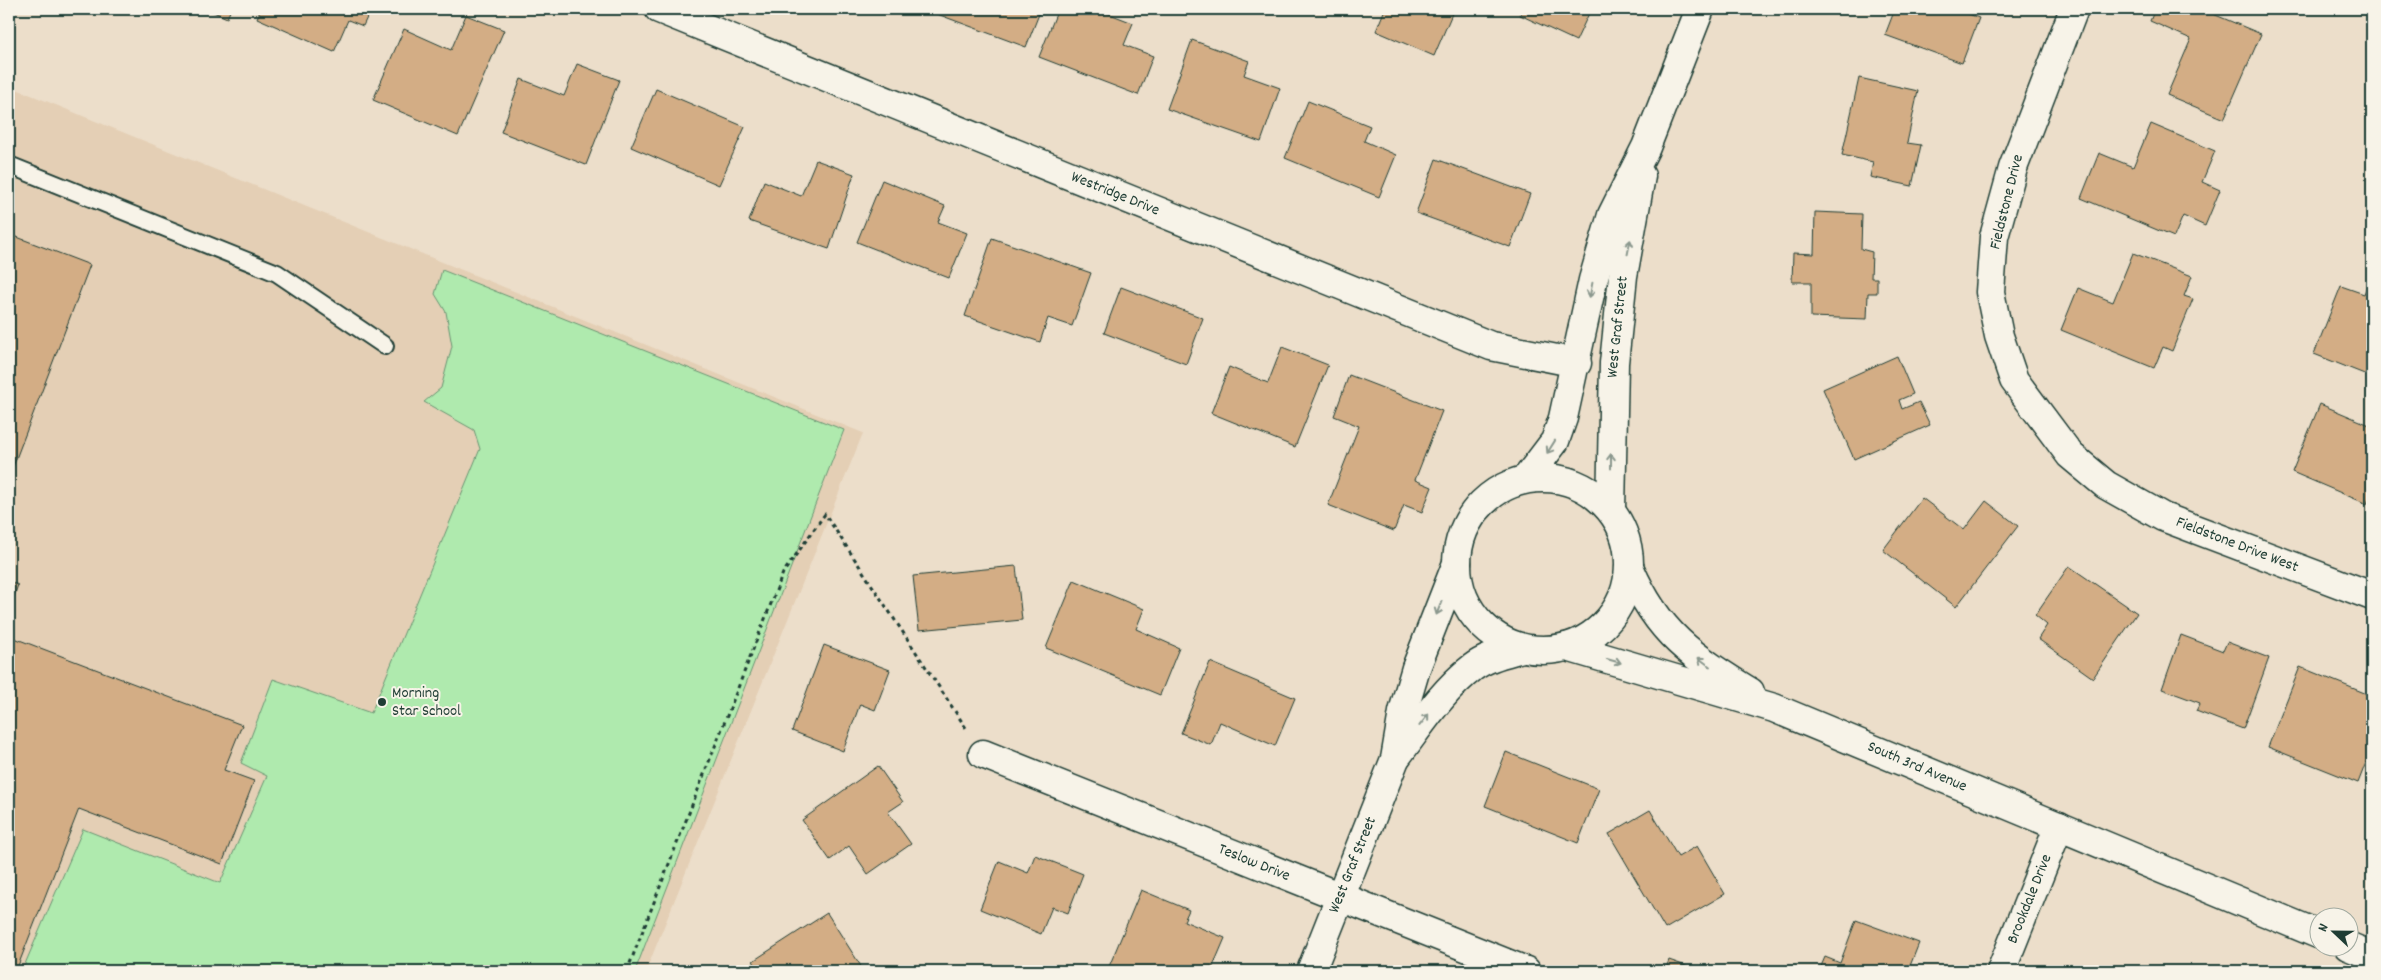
<svg xmlns="http://www.w3.org/2000/svg" width="2381" height="980" font-family="Dekko,sans-serif">
<rect width="100%" height="100%" fill="#ecdeca"/>
<filter id="ink" filterUnits="userSpaceOnUse"><feTurbulence type="fractalNoise" baseFrequency=".02" numOctaves="2"/><feDisplacementMap in="SourceGraphic" scale="10" xChannelSelector="R" yChannelSelector="G"/><feConvolveMatrix kernelMatrix="1 2 1 2 8 2 1 2 1" color-interpolation-filters="sRGB"/></filter>
<g filter="url(#ink)">
<polygon fill="#e4cfb5" points="9,86 863,433 646,971 9,971"/>
<polygon fill="#afeaae" stroke="#679471" points="442,270 844,430 635,971 22,971 83,829 220,883 267,776 241,763 273,679 371,713 480,449 474,430 424,402 441,388 452,346 446,312 435,294"/>
<g fill="#d3ad85" stroke="#1f3d34">
<polygon points="207,9 231,9 227,18"/>
<polygon points="261,9 371,9 363,26 348,20 334,52 257,18"/>
<polygon points="929,9 1041,9 1026,47 929,11"/>
<polygon points="1058,9 1097,9 1133,23 1124,45 1153,56 1138,95 1039,57"/>
<polygon points="1385,9 1454,9 1434,56 1376,31"/>
<polygon points="1523,9 1591,9 1576,41 1520,15"/>
<polygon points="1895,9 1961,9 1961,11 1979,18 1962,63 1885,35"/>
<polygon points="2155,9 2207,9 2206,11 2261,34 2224,119 2167,95 2191,39 2150,21"/>
<polygon points="466,15 504,30 458,136 373,100 404,29 451,50"/>
<polygon points="1192,40 1249,61 1244,75 1280,88 1261,142 1167,109"/>
<polygon points="577,64 619,80 586,165 501,132 521,79 564,96"/>
<polygon points="1859,78 1918,91 1907,143 1921,145 1912,186 1870,177 1873,162 1842,155"/>
<polygon points="656,89 745,127 719,185 631,147"/>
<polygon points="1308,101 1370,126 1364,141 1396,155 1379,197 1285,158"/>
<polygon points="2151,124 2215,151 2202,182 2220,190 2205,226 2183,216 2174,237 2081,198 2099,153 2133,167"/>
<polygon points="1436,159 1530,194 1510,247 1416,213"/>
<polygon points="816,160 854,174 829,249 749,221 764,181 801,196"/>
<polygon points="882,180 945,206 938,222 967,233 949,278 857,242"/>
<polygon points="1815,212 1862,214 1861,249 1872,252 1871,278 1877,278 1877,293 1868,293 1867,319 1811,317 1811,282 1792,282 1793,253 1814,254"/>
<polygon points="9,234 90,265 9,477"/>
<polygon points="992,238 1091,273 1072,326 1048,318 1040,342 965,316"/>
<polygon points="2133,253 2192,276 2184,296 2193,299 2172,351 2163,347 2154,368 2061,330 2078,288 2113,302"/>
<polygon points="2371,275 2372,275 2372,377 2314,354 2341,286 2364,294"/>
<polygon points="1121,287 1203,318 1186,364 1104,333"/>
<polygon points="1282,347 1328,365 1295,447 1211,413 1229,367 1268,383"/>
<polygon points="1897,356 1913,394 1899,400 1902,409 1919,402 1930,425 1854,459 1823,389"/>
<polygon points="1349,375 1442,411 1415,480 1432,487 1422,512 1404,505 1394,531 1328,505 1359,426 1334,416"/>
<polygon points="2320,404 2372,426 2372,450 2368,461 2372,463 2372,490 2367,504 2292,472"/>
<polygon points="1922,498 1964,530 1986,501 2018,526 1956,607 1883,550"/>
<polygon points="1016,566 1022,620 919,630 913,576"/>
<polygon points="2069,566 2137,613 2093,678 2038,639 2047,625 2035,615"/>
<polygon points="1074,580 1144,609 1136,629 1179,648 1160,695 1046,648"/>
<polygon points="9,581 18,585 9,610"/>
<polygon points="2181,635 2223,651 2227,642 2269,658 2243,729 2196,711 2200,703 2162,689"/>
<polygon points="9,636 242,725 224,770 254,781 222,864 79,809 16,971 9,971"/>
<polygon points="824,645 890,670 875,710 860,704 843,751 792,731"/>
<polygon points="1210,662 1295,698 1275,746 1220,722 1211,745 1181,733"/>
<polygon points="2300,667 2372,696 2372,747 2358,783 2268,747"/>
<polygon points="1506,752 1599,789 1578,843 1485,806"/>
<polygon points="878,766 903,802 888,812 911,844 868,874 849,846 830,860 802,820"/>
<polygon points="1650,810 1678,857 1697,846 1725,894 1665,929 1609,834"/>
<polygon points="1035,855 1083,874 1068,913 1052,907 1041,934 980,909 999,861 1028,873"/>
<polygon points="1141,890 1189,910 1184,921 1225,938 1211,971 1114,971 1108,969"/>
<polygon points="827,913 864,971 760,971 753,961"/>
<polygon points="1856,920 1919,943 1908,971 1819,971 1825,957 1840,963"/>
<polygon points="1669,960 1700,971 1665,971"/>
</g>
<g fill="none" stroke-linecap="round" stroke-linejoin="round">
<g stroke="#1f3d34" stroke-width="20">
<polyline id="service" points="9,165 277,273 385,346"/>
</g>
<g stroke="#1f3d34" stroke-width="31">
<g id="minor">
<polyline points="659,9 1491,346 1577,363"/>
<polyline points="2074,9 2013,168 1994,237 1990,292 1999,336 2014,380 2070,455 2106,485 2163,517 2372,596"/>
<polyline points="983,754 1526,971"/>
<polyline points="2001,971 2059,826"/>
</g>
</g>
<g stroke="#1f3d34" stroke-width="31">
<g id="tertiary">
<path d="M1630 569C1658 634 1692 656 1750 692"/>
<polyline points="1567,647 1774,708 2318,934"/>
<polyline points="2348,946 2372,956"/>
</g>
</g>
<g stroke="#1f3d34" stroke-width="31">
<g id="secondary">
<circle cx="1543" cy="564" r="86"/>
<polyline points="1526,479 1555,441 1563,418 1593,280 1612,215 1646,147 1700,9"/>
<polyline points="1611,510 1614,363 1623,276 1641,176"/>
<path d="M1397 756C1420 726 1442 691 1472 668 1486 657 1505 653 1522 648"/>
<polyline points="1311,971 1395,759 1403,712 1416,668 1457,563"/>
</g>
</g>
<polyline stroke="#1f3d34" stroke-width="3" stroke-dasharray="4 4" stroke-linecap="butt" points="627,971 783,573 825,514 966,728"/>
<use href="#service" stroke="#f7f3e8" stroke-width="16"/>
<use href="#minor" stroke="#f7f3e8" stroke-width="28"/>
<use href="#tertiary" stroke="#f7f3e8" stroke-width="28"/>
<use href="#secondary" stroke="#f7f3e8" stroke-width="28"/>
</g>
<defs><path id="oneway-shaft" d="M-6 0H5M1.5-3L5.5 0L1.5 3" fill="none" stroke-width="1.6" stroke-linecap="round" stroke-linejoin="round" transform="scale(1.25)"/></defs>
<g stroke="#8b988e">
<use href="#oneway-shaft" transform="translate(1629 247) rotate(-79)"/>
<use href="#oneway-shaft" transform="translate(1591 290) rotate(101)"/>
<use href="#oneway-shaft" transform="translate(1551 447) rotate(122)"/>
<use href="#oneway-shaft" transform="translate(1611 461) rotate(-90)"/>
<use href="#oneway-shaft" transform="translate(1439 608) rotate(111)"/>
<use href="#oneway-shaft" transform="translate(1614 661) rotate(16)"/>
<use href="#oneway-shaft" transform="translate(1704 662) rotate(-143)"/>
<use href="#oneway-shaft" transform="translate(1424 720) rotate(-52)"/>
</g>
</g>
<circle fill="#1f3d34" stroke="#f7f3e8" stroke-width="2" cx="382" cy="702" r="5"/>
<g text-anchor="middle" dominant-baseline="central" stroke-width="4" stroke-linejoin="round" paint-order="stroke">
<g font-size="16" fill="#1f3d34" stroke="#f7f3e8">
<text transform="translate(1115 194) rotate(22)">Westridge Drive</text>
<text transform="translate(2007 202) rotate(-76)">Fieldstone Drive</text>
<text transform="translate(1618 327) rotate(-84)">West Graf Street</text>
<text transform="translate(2237 545) rotate(21)">Fieldstone Drive West</text>
<text transform="translate(1917 767) rotate(23)">South 3rd Avenue</text>
<text transform="translate(1254 863) rotate(22)">Teslow Drive</text>
<text transform="translate(1353 865) rotate(-68)">West Graf Street</text>
<text transform="translate(2030 899) rotate(-68)">Brookdale Drive</text>
</g>
<g font-size="16" fill="#1f3d34" stroke="#f7f3e8" text-anchor="start">
<text x="392" y="693">Morning<tspan x="392" dy="18">Star School</tspan></text>
</g>
</g>
<rect width="2381" height="980" fill="none" stroke="#f7f3e8" stroke-width="30"/>
<rect x="15" y="15" width="2351" height="950" fill="none" stroke="#1f3d34" stroke-width="2" filter="url(#ink)"/>
<g transform="translate(2334 932) rotate(292)"><circle r="24" fill="#f7f3e8" stroke="#a1aaa0"/>
<path d="M0-4L9 19L0 12L-9 19Z" fill="#1f3d34"/>
<text y="-8" font-size="14" font-weight="bold" text-anchor="middle" fill="#1f3d34">N</text>
</g>
</svg>
